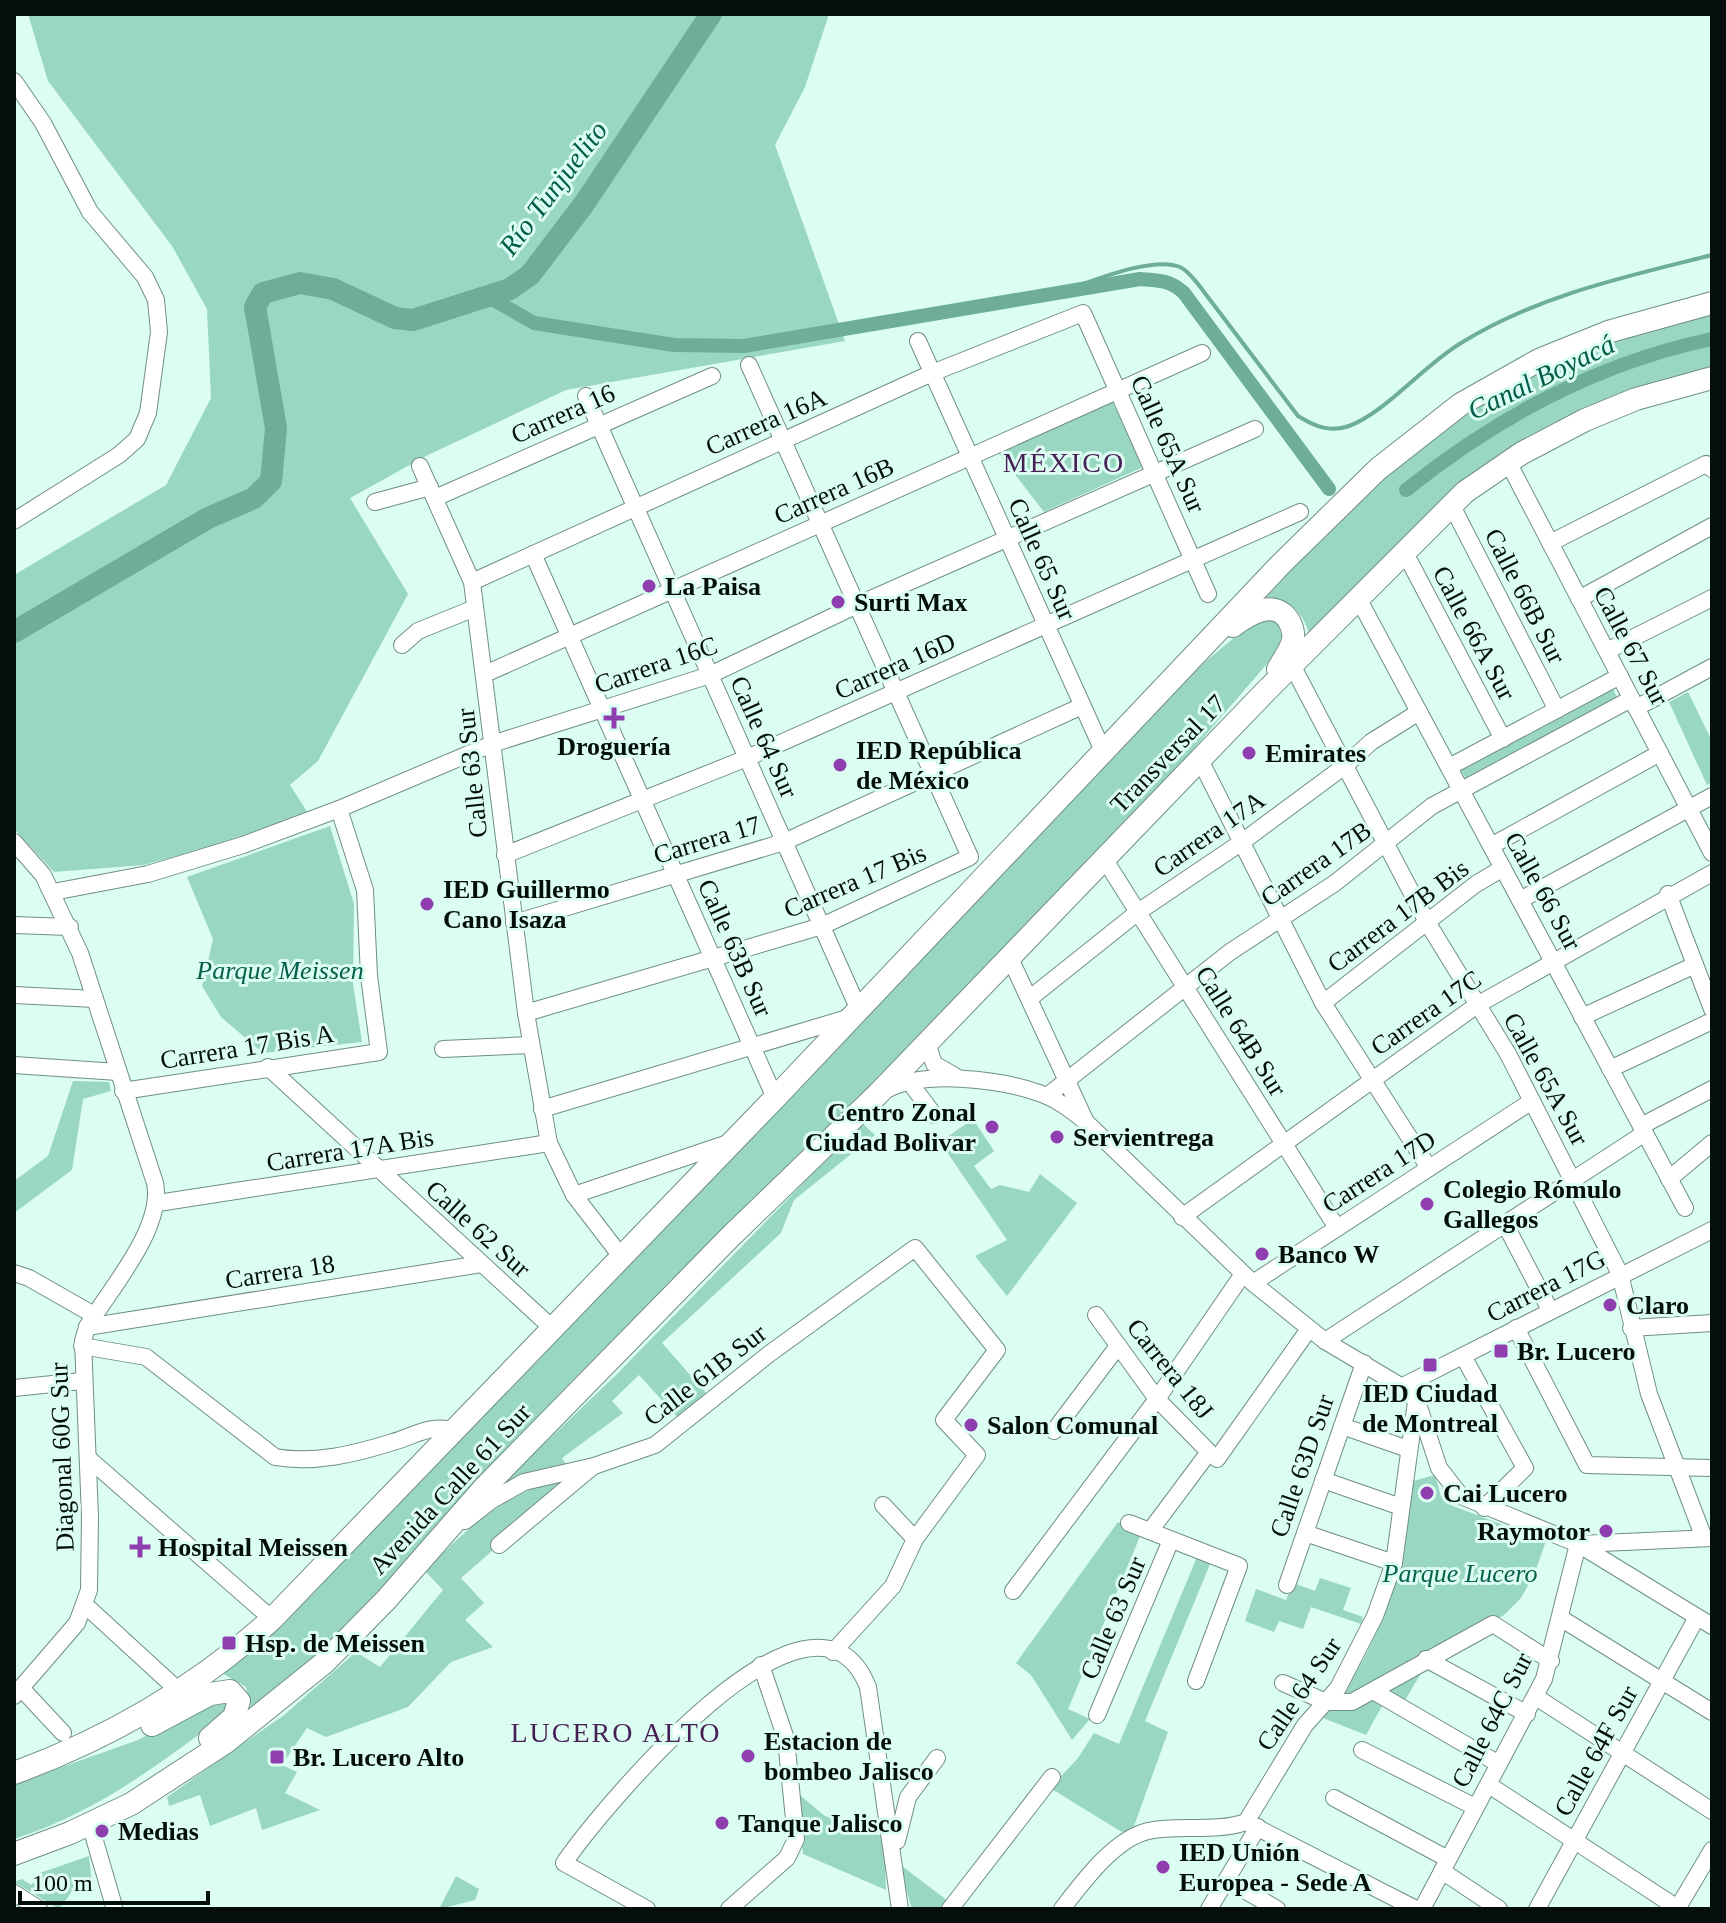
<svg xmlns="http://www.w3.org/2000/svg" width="1726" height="1923" font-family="Georgia,serif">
<rect width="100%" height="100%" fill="#dcfdf1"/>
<g fill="#9ad7c3">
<polygon points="28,14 829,14 805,87 775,145 845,341 566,390 426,456 350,498 408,594 318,761 290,785 308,813 209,847 144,865 54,872 14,829 14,575 166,485 211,398 207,309 172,246 48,81"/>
<path d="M1712 312V369L1678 376 1616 397 1552 427 1309 633C1301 608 1286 597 1260 597 1317 540 1373 478 1438 429 1519 368 1616 339 1712 312Z"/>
<polygon points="1110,397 1143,467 1044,512 996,450"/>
<polygon points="1271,619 1277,623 1285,643 1141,810 414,1553 331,1642 252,1711 246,1687 222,1673 273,1633 1182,681 1247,627"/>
<polygon points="1612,687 1618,699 1466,779 1459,767"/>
<polygon points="1688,692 1712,741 1712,782 1707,785 1669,702"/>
<polygon points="330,826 354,904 353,984 362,1042 263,1053 221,1017 202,986 213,939 187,877"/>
<polygon points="73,1081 109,1082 111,1091 83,1099 72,1170 14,1213 14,1181 48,1156"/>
<polygon points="973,1119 994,1151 974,1166 991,1189 1000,1185 1029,1192 1040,1174 1077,1203 1007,1296 975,1256 1007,1240 940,1142"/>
<polygon points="862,1123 875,1135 794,1200 781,1233 662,1343 707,1394 679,1419 639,1375 612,1401 623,1413 562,1458 566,1464 522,1478 483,1502 615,1376"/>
<path d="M580 1474 461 1578 484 1603 465 1620 493 1647 451 1662 408 1707 326 1737 307 1728 282 1765 297 1772 285 1793 320 1810 262 1830 256 1808 210 1826 200 1795 169 1806 167 1797 284 1715 356 1652 380 1667 443 1590 425 1571C474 1521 510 1489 580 1474Z"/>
<path d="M1435 1475 1441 1496 1453 1506 1546 1541 1534 1575 1521 1598 1504 1615 1429 1660 1401 1707 1386 1699 1366 1735 1323 1718C1383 1646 1403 1574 1410 1482Z"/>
<polygon points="1118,1522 1141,1534 1068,1709 1090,1719 1072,1740 1031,1675 1016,1663"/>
<polygon points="1197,1557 1211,1562 1145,1721 1168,1732 1130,1837 1050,1788 1078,1758 1094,1733 1119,1744"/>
<polygon points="1320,1578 1351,1588 1343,1610 1363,1617 1361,1624 1311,1607 1303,1629 1279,1621 1274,1632 1245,1621 1256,1589 1286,1600 1293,1583 1315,1591"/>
<path d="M229 1701 224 1716C158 1765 94 1814 14 1839V1784L138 1740 204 1704Z"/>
<polygon points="796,1792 825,1816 884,1837 886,1890 803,1854"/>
<polygon points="89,1856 92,1884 83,1877 59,1909 14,1882 22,1879 31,1885 37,1878 34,1875"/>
<polygon points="898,1863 948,1901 943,1909 912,1909"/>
<polygon points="456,1876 479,1889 475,1900 439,1909"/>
</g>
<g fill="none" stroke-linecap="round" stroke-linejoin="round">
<path stroke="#6dad99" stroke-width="4" d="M1052 295C1083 285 1150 255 1180 267 1188 271 1193 278 1198 284L1298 416C1314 426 1330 433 1349 426 1385 413 1424 365 1461 343 1539 295 1624 277 1712 255"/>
<g stroke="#6dad99" stroke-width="14">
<path d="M487 296 534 323 674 345 744 346 1140 279C1158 280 1170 280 1184 293L1329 489"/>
<path d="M1406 490C1497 417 1597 363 1712 339"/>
</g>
<polyline stroke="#6dad99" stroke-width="22" points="14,632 208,518 254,498 271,481 276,428 255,307 263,293 300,283 333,289 395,318 413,320 510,289 530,275 584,204 711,14"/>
<g stroke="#708e84" stroke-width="18">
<g id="minor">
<polyline points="14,81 43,123 90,212 145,277 156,300 159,332 148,413 137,439 119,455 14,521"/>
<polyline points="918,341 1104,753"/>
<polyline points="586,396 859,1010"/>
<polyline points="1508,462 1712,853"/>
<polyline points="420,466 472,582 526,1013 549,1143 574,1195 620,1255"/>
<polyline points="435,498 712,376"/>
<polyline points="375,502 430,487"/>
<polyline points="1451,504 1557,710"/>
<polyline points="1550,543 1706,464 1712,469"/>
<polyline points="1404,551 1503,739"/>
<polyline points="533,554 775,1098"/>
<polyline points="472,582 932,373 1083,313 1208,594"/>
<polyline points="1358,598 1685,1208"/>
<polyline points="1579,599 1712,526"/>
<polyline points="402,645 418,631 475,608"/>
<polyline points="1607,651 1712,598"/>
<polyline points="1292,665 1427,922 1508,1054 1620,1274 1649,1394 1704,1538"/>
<polyline points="485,674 1202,353"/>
<polyline points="1636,708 1712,667"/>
<polyline points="1200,760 1323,1003 1429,1168"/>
<polyline points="1449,767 1620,676"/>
<path d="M14 842 43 875 80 953 155 1183C164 1228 110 1289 87 1327L83 1341 90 1517 89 1590 77 1623 14 1696"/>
<polyline points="1491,846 1660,753"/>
<polyline points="505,855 747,758 1300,512"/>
<polyline points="1105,860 1337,1228"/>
<polyline points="53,892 148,874 243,845 339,809 492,744 710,675 857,605 1255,429"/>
<polyline points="1668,894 1712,1009"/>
<polyline points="1520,900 1712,796"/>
<polyline points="514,923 784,842 1082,706"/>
<polyline points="14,925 70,927"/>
<polyline points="1010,958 1085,1120"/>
<polyline points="14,995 95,999"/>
<polyline points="1029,999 1138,912 1242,842 1346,765 1371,742 1419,712"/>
<polyline points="1323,1003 1476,884 1503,868"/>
<polyline points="526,1013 822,926 970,857 749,365"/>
<polyline points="1582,1017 1695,965"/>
<polyline points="927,1043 934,1064 955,1076"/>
<polyline points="443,1049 531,1045"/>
<polyline points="14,1065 118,1072"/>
<polyline points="268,1067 551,1327"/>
<polyline points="1610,1069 1712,1021"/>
<polyline points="908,1080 934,1115"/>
<path d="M886 1090C923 1070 999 1079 1039 1093 1057 1099 1071 1110 1086 1122L1253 1283 1325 1341 1409 1391 1419 1407 1439 1468 1461 1496 1578 1544 1712 1626"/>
<polyline points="123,1091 379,1052 369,976 365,890 339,809"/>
<polyline points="1047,1096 1230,952 1335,883 1432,806 1631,699"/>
<polyline points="542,1109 851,1017"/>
<polyline points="1641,1126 1712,1089"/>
<polyline points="1669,1179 1712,1143"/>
<polyline points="574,1195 731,1142"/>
<polyline points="158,1203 549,1143"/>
<polyline points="1182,1217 1477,1005 1712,873"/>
<polyline points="1505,1224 1550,1310"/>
<polyline points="14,1273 29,1278 94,1315"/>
<polyline points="1253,1283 1532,1101"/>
<polyline points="1096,1315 1157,1399 1209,1452 1150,1531"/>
<polyline points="87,1327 481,1264"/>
<polyline points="1516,1328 1587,1465 1712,1468"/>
<polyline points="1631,1328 1712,1323"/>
<polyline points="1325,1341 1645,1133"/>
<path d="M82 1346 146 1357 275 1457C314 1464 355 1454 393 1442 414 1436 431 1424 453 1430"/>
<polyline points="1463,1356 1525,1468 1484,1508"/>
<polyline points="1403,1386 1712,1230"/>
<polyline points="14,1388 82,1381"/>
<polyline points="1342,1426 1408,1449"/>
<polyline points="1054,1431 1118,1346"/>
<polyline points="88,1458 272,1619"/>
<polyline points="1217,1459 1309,1329"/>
<polyline points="1323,1480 1401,1507"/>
<polyline points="883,1505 915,1539"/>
<polyline points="465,1521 492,1500 524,1482 594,1466 655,1445 769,1354 915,1248 997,1350 944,1420 977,1455 915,1539 893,1586 833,1652"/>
<polyline points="1129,1523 1239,1566 1196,1681"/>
<polyline points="1305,1533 1394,1563"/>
<polyline points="1580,1544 1712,1538"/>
<polyline points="499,1545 592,1467"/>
<polyline points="1287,1585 1364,1363"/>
<polyline points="1013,1591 1157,1399 1243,1274"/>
<polyline points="85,1605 180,1692"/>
<polyline points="1562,1619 1712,1712"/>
<polyline points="1426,1659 1527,1714"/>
<polyline points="1283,1683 1326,1702 1352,1702 1493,1624 1551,1661"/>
<polyline points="21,1688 63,1733"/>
<polyline points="1375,1692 1499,1764"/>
<polyline points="1536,1697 1712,1811"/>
<polyline points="1097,1715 1171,1540"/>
<polyline points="1362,1750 1475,1807"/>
<polyline points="1489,1785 1679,1909"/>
<polyline points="1334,1798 1448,1859"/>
<polyline points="1246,1822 1305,1725 1338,1688 1375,1616 1394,1563 1416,1402"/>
<polyline points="90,1824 114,1906"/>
<polyline points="897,1841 908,1797 937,1758"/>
<polyline points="1442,1871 1499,1909"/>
<polyline points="1227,1880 1277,1909"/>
<polyline points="14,1893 39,1909"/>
<path d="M647 1909 564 1863C600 1811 814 1550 868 1687L900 1909"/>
<polyline points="729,1909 787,1858 796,1839 786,1739 761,1665"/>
<polyline points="950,1909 1052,1777"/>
<path d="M1062 1909C1082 1883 1114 1839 1148 1831 1180 1824 1214 1833 1246 1822L1416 1909"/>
<polyline points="1209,1909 1258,1827"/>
<polyline points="1422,1909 1544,1679 1578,1544"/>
<polyline points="1537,1909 1697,1617"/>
<polyline points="1677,1909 1712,1850"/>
</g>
</g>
<g stroke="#708e84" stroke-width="24">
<g id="highway">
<path d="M1233 626C1249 614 1275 598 1289 621 1292 626 1294 634 1293 640 1291 650 1283 660 1278 669"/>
<polyline points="152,1725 210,1694 230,1691 239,1701 234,1717 210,1738"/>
<path d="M14 1773C110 1738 196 1688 272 1619L775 1098 1282 563 1378 469 1461 404 1539 360 1611 331 1712 303"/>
<polyline points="14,1854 70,1833 131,1804 226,1742 324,1663 386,1600 485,1487 730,1237 878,1094 1266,691 1465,492 1522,453 1585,420 1636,399 1712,378"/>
</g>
</g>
<use href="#minor" stroke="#fff" stroke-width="16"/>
<use href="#highway" stroke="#fff" stroke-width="22"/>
</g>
<g fill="#8e3eae" stroke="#dcfdf1" stroke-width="3">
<circle cx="649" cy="586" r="8"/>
<circle cx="838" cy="602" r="8"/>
<path d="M610 706h8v8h8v8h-8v8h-8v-8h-8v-8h8z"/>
<circle cx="1249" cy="753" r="8"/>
<circle cx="840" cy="765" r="8"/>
<circle cx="427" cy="904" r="8"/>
<circle cx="992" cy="1127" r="8"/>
<circle cx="1057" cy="1137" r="8"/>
<circle cx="1427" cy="1204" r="8"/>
<circle cx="1262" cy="1254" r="8"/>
<circle cx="1610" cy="1305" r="8"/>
<rect x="1493" y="1343" width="16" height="16" rx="4"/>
<rect x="1422" y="1357" width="16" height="16" rx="4"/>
<circle cx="971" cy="1425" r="8"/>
<circle cx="1427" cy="1493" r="8"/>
<circle cx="1606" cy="1531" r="8"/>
<path d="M136 1535h8v8h8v8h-8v8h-8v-8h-8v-8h8z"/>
<rect x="221" y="1635" width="16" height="16" rx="4"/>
<circle cx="748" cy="1756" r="8"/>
<rect x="269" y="1749" width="16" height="16" rx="4"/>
<circle cx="722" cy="1823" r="8"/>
<circle cx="102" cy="1831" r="8"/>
<circle cx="1163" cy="1867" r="8"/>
</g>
<g text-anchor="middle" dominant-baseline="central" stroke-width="6" stroke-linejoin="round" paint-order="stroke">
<g font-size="26" fill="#040e0a" stroke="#dcfdf1">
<text transform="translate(563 414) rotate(-24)">Carrera 16</text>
<text transform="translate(766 422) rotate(-24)">Carrera 16A</text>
<text transform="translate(1168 444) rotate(66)">Calle 65A Sur</text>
<text transform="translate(834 491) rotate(-24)">Carrera 16B</text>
<text transform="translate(1042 559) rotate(66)">Calle 65 Sur</text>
<text transform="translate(1525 596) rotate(63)">Calle 66B Sur</text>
<text transform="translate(1474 633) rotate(62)">Calle 66A Sur</text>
<text transform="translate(1631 646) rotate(62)">Calle 67 Sur</text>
<text transform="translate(656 665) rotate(-19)">Carrera 16C</text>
<text transform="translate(895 666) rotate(-24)">Carrera 16D</text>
<text transform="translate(764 737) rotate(66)">Calle 64 Sur</text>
<text transform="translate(1168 754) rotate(-46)">Transversal 17</text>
<text transform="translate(472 773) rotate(-96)">Calle 63 Sur</text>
<text transform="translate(1209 834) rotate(-35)">Carrera 17A</text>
<text transform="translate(707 840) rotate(-17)">Carrera 17</text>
<text transform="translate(1316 864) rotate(-35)">Carrera 17B</text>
<text transform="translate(855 881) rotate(-23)">Carrera 17 Bis</text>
<text transform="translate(1543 891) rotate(61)">Calle 66 Sur</text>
<text transform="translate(1398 916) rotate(-37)">Carrera 17B Bis</text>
<text transform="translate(735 948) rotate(66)">Calle 63B Sur</text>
<text transform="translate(1426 1013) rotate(-35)">Carrera 17C</text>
<text transform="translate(1241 1031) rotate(58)">Calle 64B Sur</text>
<text transform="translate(247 1047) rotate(-9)">Carrera 17 Bis A</text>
<text transform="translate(1546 1079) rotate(61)">Calle 65A Sur</text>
<text transform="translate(350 1150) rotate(-9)">Carrera 17A Bis</text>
<text transform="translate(1379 1172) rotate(-33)">Carrera 17D</text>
<text transform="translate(478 1229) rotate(42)">Calle 62 Sur</text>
<text transform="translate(280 1272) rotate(-9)">Carrera 18</text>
<text transform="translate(1546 1286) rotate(-27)">Carrera 17G</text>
<text transform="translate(1170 1369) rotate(51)">Carrera 18J</text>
<text transform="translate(705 1375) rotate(-38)">Calle 61B Sur</text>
<text transform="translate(62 1457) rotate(-92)">Diagonal 60G Sur</text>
<text transform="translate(1302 1466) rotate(-71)">Calle 63D Sur</text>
<text transform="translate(450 1489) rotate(-47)">Avenida Calle 61 Sur</text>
<text transform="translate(1113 1618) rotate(-67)">Calle 63 Sur</text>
<text transform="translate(1299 1694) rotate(-56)">Calle 64 Sur</text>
<text transform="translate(1492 1720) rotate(-63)">Calle 64C Sur</text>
<text transform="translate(1596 1751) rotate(-61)">Calle 64F Sur</text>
</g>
<g font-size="26" font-weight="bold" fill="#040e0a" stroke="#dcfdf1" text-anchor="start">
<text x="665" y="586">La Paisa</text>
<text x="854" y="602">Surti Max</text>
<text x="614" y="746" text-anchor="middle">Droguería</text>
<text x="856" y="750">IED República<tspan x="856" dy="30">de México</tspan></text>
<text x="1265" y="753">Emirates</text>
<text x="443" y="889">IED Guillermo<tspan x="443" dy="30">Cano Isaza</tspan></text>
<text x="976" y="1112" text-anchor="end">Centro Zonal<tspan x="976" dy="30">Ciudad Bolivar</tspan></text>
<text x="1073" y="1137">Servientrega</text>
<text x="1443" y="1189">Colegio Rómulo<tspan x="1443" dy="30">Gallegos</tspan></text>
<text x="1278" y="1254">Banco W</text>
<text x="1626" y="1305">Claro</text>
<text x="1517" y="1351">Br. Lucero</text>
<text x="1430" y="1393" text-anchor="middle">IED Ciudad<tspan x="1430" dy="30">de Montreal</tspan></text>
<text x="987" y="1425">Salon Comunal</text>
<text x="1443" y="1493">Cai Lucero</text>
<text x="1590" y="1531" text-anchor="end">Raymotor</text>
<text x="158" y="1547">Hospital Meissen</text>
<text x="245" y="1643">Hsp. de Meissen</text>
<text x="764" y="1741">Estacion de<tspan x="764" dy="30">bombeo Jalisco</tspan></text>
<text x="293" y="1757">Br. Lucero Alto</text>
<text x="738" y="1823">Tanque Jalisco</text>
<text x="118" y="1831">Medias</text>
<text x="1179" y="1852">IED Unión<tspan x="1179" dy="30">Europea - Sede A</tspan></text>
</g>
<g font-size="26" font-style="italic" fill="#07604c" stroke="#dcfdf1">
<text x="280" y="970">Parque Meissen</text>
<text x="1460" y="1573">Parque Lucero</text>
</g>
<g font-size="28" font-style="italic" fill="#005c49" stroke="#dcfdf1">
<text transform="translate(553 188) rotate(-53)">Río Tunjuelito</text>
<text transform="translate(1541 377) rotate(-26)">Canal Boyacá</text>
</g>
<g font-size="28" letter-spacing="2" fill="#461f55" stroke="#dcfdf1">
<text x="1064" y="462">MÉXICO</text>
<text x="616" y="1732">LUCERO ALTO</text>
</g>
</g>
<rect width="1726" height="1923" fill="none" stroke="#040e0a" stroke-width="32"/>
<path d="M20 1891v12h188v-12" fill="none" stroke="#040e0a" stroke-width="4"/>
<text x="32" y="1891" font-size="24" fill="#040e0a" stroke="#dcfdf1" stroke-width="6" paint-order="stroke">100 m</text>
</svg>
